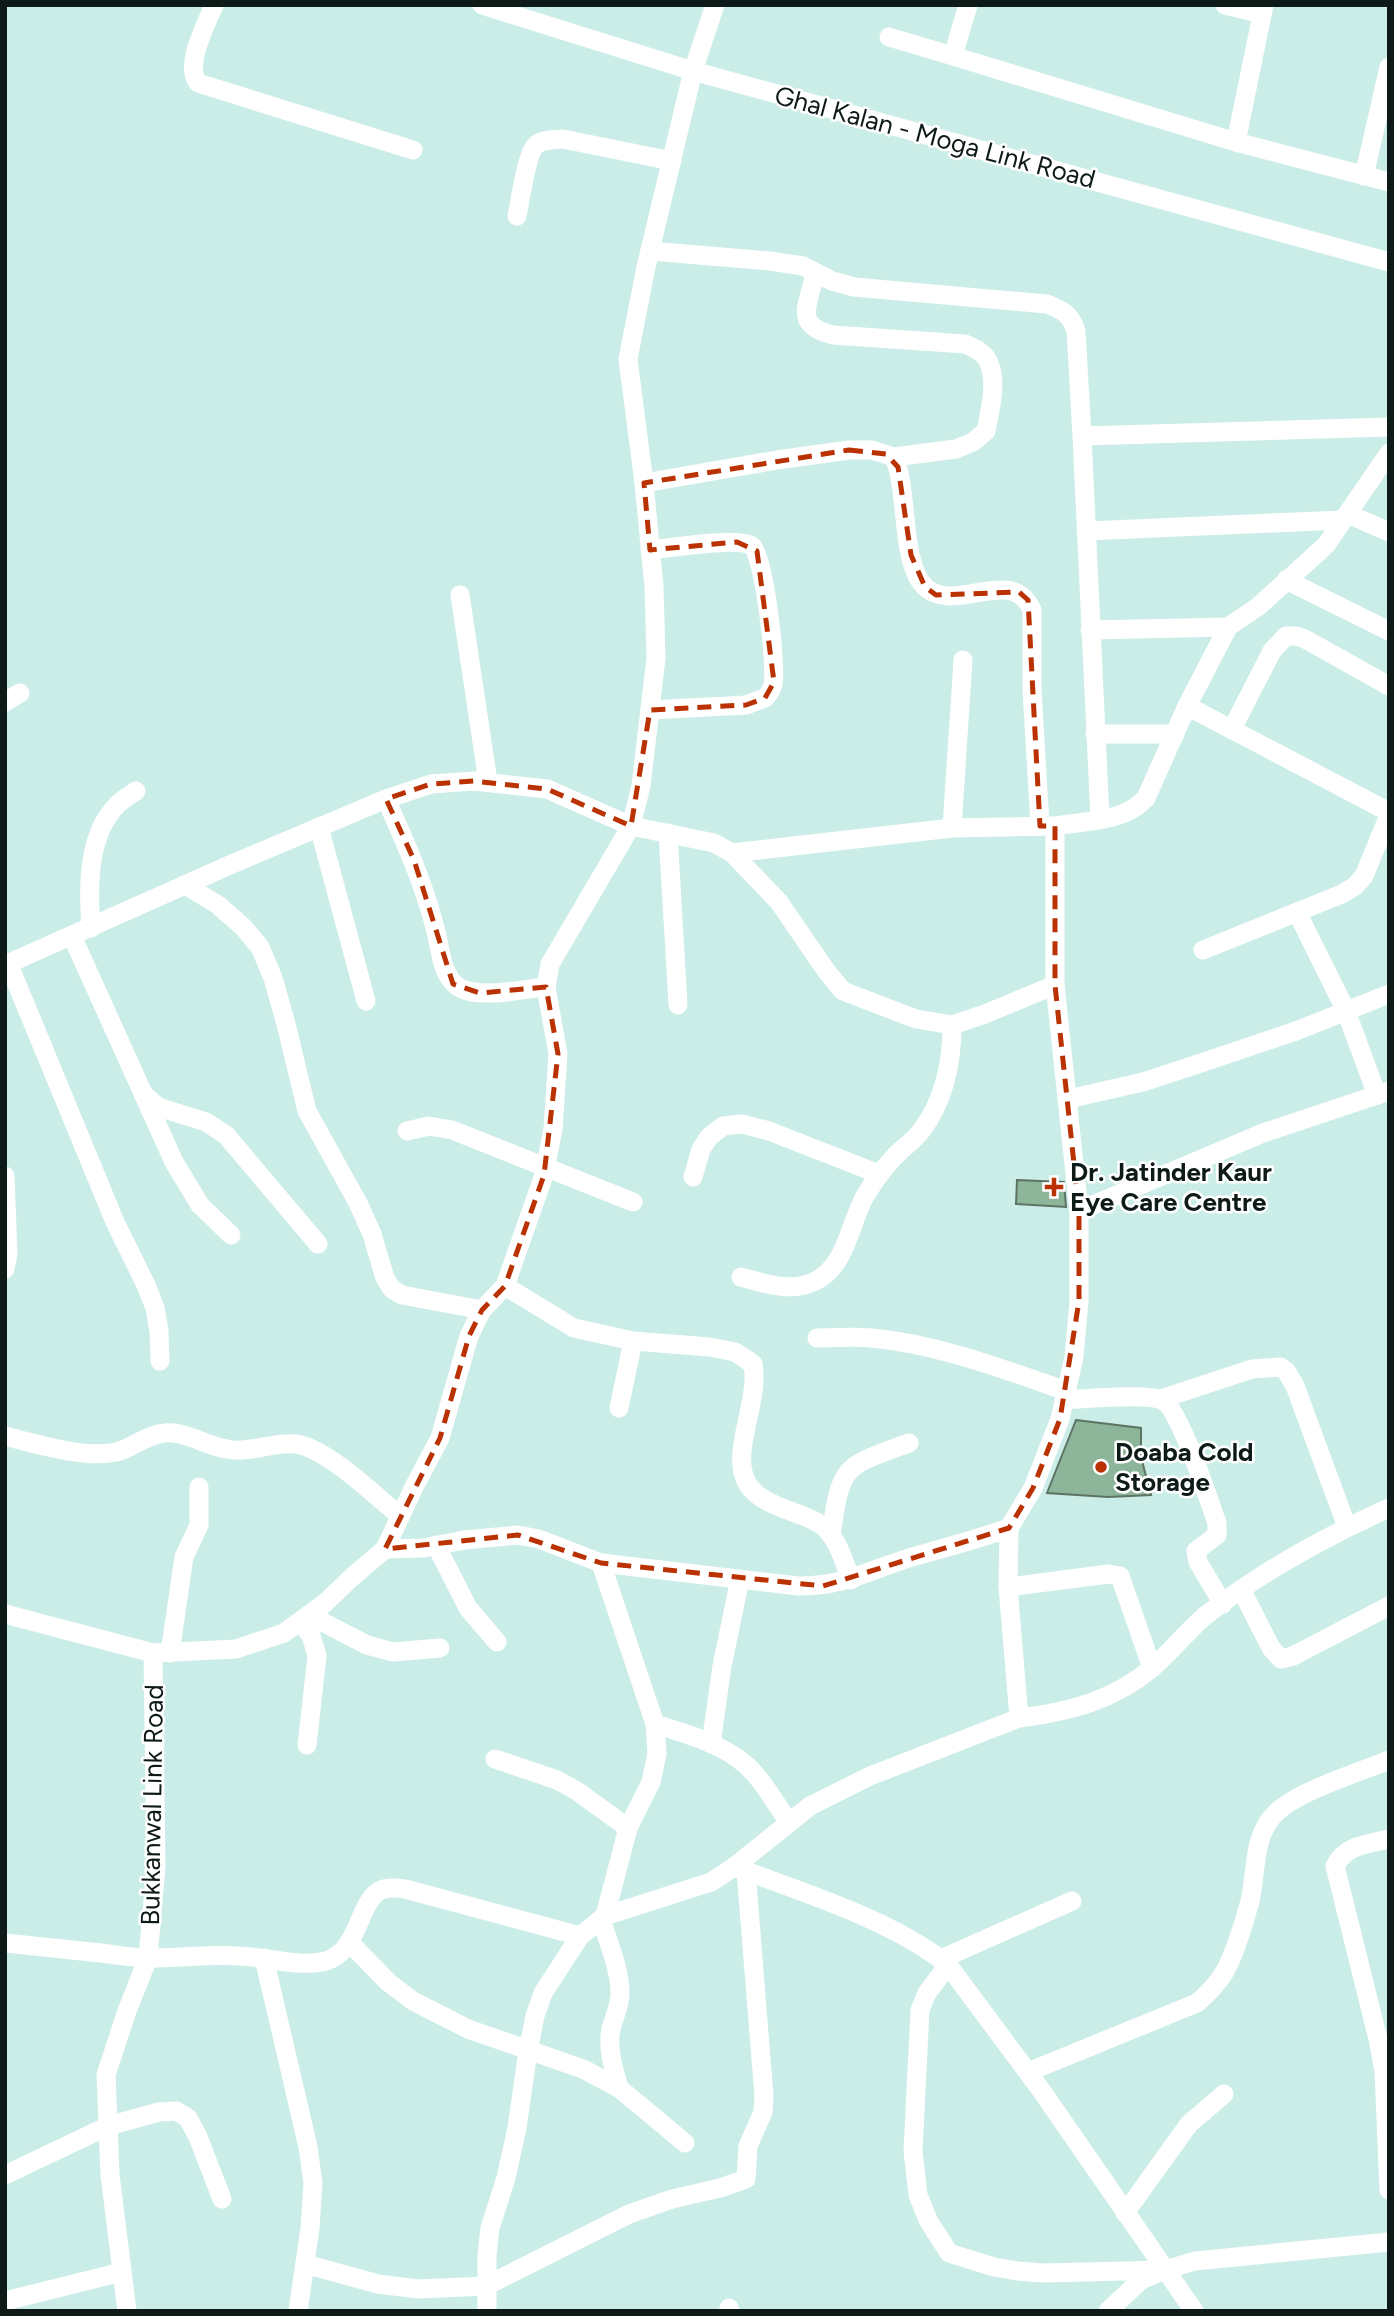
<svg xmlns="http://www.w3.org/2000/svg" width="1394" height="2316" font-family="Figtree,sans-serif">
<rect width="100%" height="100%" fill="#cbede7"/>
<g fill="#8db59a" stroke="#5d7464" stroke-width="2">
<polygon points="1017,1180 1064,1182 1066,1207 1016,1204"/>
<polygon points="1076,1420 1141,1428 1141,1457 1151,1495 1108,1497 1047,1493"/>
</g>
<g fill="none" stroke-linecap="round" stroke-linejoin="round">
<g stroke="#fff" stroke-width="19">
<path d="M214 5C206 25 184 65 198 83L413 150"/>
<polyline points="482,5 693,71 1389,262"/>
<polyline points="968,5 953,56 1236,142 1389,182"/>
<polyline points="1225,5 1262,14"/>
<polyline points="889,37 953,56"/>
<polyline points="1236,142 1264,5"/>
<polyline points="1364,176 1389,67"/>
<path d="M517 216C520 202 527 152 536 145 543 139 554 140 563 139L672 161"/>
<path d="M650 251 770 261 803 266 832 281 854 287 1047 304C1062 310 1071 314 1076 331L1082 436"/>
<path d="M815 274C808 306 793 325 833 335L965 344C974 348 984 352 988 361 998 380 990 411 986 431L973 442 956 449 894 457"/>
<path d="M644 483 777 460 849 450H872L894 457C909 491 900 563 925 587 955 615 1012 564 1032 610V689L1040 826"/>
<polyline points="1348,514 1389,532"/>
<polyline points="1086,531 1343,520"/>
<polyline points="1286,580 1389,631"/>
<polyline points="460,595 488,782"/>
<polyline points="1090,630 1228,627"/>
<polyline points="5,702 20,693"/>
<polyline points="1187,706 1389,812"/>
<path d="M650 710 746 705 765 698C769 694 772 689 773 684 777 667 764 555 752 546 740 537 669 548 650 550"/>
<polyline points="1232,729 1272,651 1286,636 1296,636 1305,639 1389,686"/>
<polyline points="1095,734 1175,734"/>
<path d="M386 799C406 844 426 888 437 936 441 954 443 979 460 988 481 999 524 989 546 987"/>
<polyline points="1100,819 1082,436 1389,427"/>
<polyline points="319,827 366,1001"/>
<polyline points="952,828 963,660"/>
<polyline points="668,833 678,1005"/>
<polyline points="732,853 952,828 1052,826"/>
<polyline points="187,886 218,905 243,927 260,947 273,978 286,1024 307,1111 358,1203 372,1234 385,1278 392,1289 402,1295 482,1310"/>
<polyline points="1297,912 1346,1011 1377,1095"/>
<path d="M91 928C88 888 87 834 118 804 123 799 130 795 136 791"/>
<polyline points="72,936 174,1162 200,1205 231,1235"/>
<polyline points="1203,950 1342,894 1355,886 1364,876 1389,815"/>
<polyline points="5,965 232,864 386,799 431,784 474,781 547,789 631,826 714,843 732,853 779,902 827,972 843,991 916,1019 952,1025 985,1014 1055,985"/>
<polyline points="9,965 115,1222 146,1285 155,1308 159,1331 160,1361"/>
<polyline points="143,1094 158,1107 206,1122 226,1135 318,1244"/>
<polyline points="1068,1099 1143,1082 1201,1063 1296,1031 1389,994"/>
<polyline points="407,1131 429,1126 452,1130 633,1202"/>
<polyline points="5,1176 8,1254 5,1269"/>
<polyline points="693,1177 701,1149 709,1137 723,1126 742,1124 769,1131 879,1174"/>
<polyline points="1079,1211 1263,1133 1389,1091"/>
<path d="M741 1277C766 1284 795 1294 819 1279 847 1262 850 1223 865 1196 874 1181 885 1166 898 1153 905 1146 915 1140 921 1131 944 1101 952 1062 952 1025"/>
<path d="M505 1286 574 1328 633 1341 710 1347 735 1352 753 1364C760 1400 731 1450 746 1481 759 1507 798 1510 820 1524 837 1535 844 1562 851 1580"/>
<path d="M817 1338C835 1338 853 1336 871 1338 938 1344 1003 1369 1066 1391"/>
<polyline points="1161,1399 1252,1369 1280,1367 1286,1371 1295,1386 1347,1527"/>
<path d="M1064 1400C1084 1399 1146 1393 1162 1400 1179 1407 1209 1501 1217 1523V1535L1196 1551 1198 1562 1223 1604"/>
<polyline points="619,1408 633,1341"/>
<path d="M5 1436C36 1444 86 1459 116 1452 133 1448 147 1434 165 1433 186 1431 206 1446 227 1449 250 1454 273 1441 296 1444 328 1449 374 1495 400 1516"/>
<path d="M831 1535C841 1464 843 1467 909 1443"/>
<polyline points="436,1545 468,1608 497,1642"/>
<path d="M385 1549 424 1548 464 1540 518 1535 539 1539 601 1563 798 1586C845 1586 867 1571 909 1558 942 1548 976 1540 1009 1528"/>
<polyline points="601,1563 655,1724 657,1754 651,1782 628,1828 605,1916"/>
<polyline points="1008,1587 1108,1574 1120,1576 1152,1668"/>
<polyline points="1242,1591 1271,1648 1281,1659 1293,1656 1389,1606"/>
<polyline points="5,1614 153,1653 156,1867 148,1958 127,2011 106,2075 110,2175 127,2311"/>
<polyline points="309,1615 367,1645 393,1652 440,1648"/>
<polyline points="300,1622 311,1635 317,1656 307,1745"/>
<polyline points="153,1653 236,1649 284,1633 325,1603 351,1578 385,1549 414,1487 440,1438 469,1336 482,1310 505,1286 544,1175 553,1129 558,1054 546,987 550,964 631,826 641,786 656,658 654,587 644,483 628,359 646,267 693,71 715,5"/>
<polyline points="170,1653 184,1557 199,1525 199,1487"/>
<path d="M1019 1718C1068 1712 1113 1701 1152 1668 1171 1652 1186 1632 1205 1616 1260 1572 1325 1537 1389 1508"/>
<path d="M655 1724C686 1734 721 1743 746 1765 763 1780 776 1804 789 1823"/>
<polyline points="711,1744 722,1666 740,1579"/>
<polyline points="495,1759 557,1780 577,1791 628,1828"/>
<path d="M1389 1839C1368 1844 1345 1845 1335 1866L1378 2039 1384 2071 1389 2190"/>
<path d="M735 1867C801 1892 893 1920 948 1965L1041 2090 1194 2311"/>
<path d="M601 1919C608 1942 620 1969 620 1993 620 2006 614 2017 611 2029 607 2049 614 2070 619 2088"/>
<polyline points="349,1942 388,1982 413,2001 468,2029 583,2069 619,2088 685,2143"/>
<path d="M5 1943C37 1946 69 1950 101 1953 117 1955 133 1958 149 1958 180 1958 210 1954 240 1956 267 1957 299 1968 326 1961 361 1951 358 1896 384 1889 391 1887 399 1888 405 1889L580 1936"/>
<polyline points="264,1958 308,2147 313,2183 310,2228 298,2311"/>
<polyline points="941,1959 1072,1901"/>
<polyline points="948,1965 927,1993 920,2010 913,2151 918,2195 928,2220 949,2253 994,2267 1017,2271 1044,2273 1165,2270"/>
<path d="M1028 2072 1197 2003C1206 1995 1215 1987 1222 1976 1233 1960 1245 1920 1250 1901 1257 1871 1252 1833 1278 1811 1301 1790 1358 1773 1389 1760"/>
<polyline points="5,2175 108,2126 159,2112 176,2111 188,2118 198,2137 222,2199"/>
<polyline points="1125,2213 1189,2124 1224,2094"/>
<polyline points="305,2264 378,2284 418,2289 486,2286 629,2214 672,2199 720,2188 746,2179 748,2146 763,2112 764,2096 746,1871"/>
<polyline points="9,2300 122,2272"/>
<polyline points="729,2308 730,2311"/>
<path d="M487 2311V2256L490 2228 506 2178 517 2128 528 2051 535 2016 543 1993 580 1936 605 1916 711 1882 734 1867 810 1806 870 1776 1019 1718 1008 1587 1009 1528 1033 1488 1060 1419 1074 1357 1079 1301V1211L1055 985V826C1085 821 1125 822 1146 798L1187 706 1228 627 1259 606 1326 545 1389 453"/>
<polyline points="1108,2311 1141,2280 1165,2270 1195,2261 1389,2242"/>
</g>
</g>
<path fill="none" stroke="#ba3102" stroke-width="5" stroke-dasharray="14 9" stroke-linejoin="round" d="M849 450 886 454 898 467 911 555 925 587 936 595 1019 592 1028 600 1040 826H1055V985L1079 1211V1301L1060 1419 1033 1488 1009 1528 823 1586 601 1563 518 1535 385 1549 440 1438 469 1336 482 1310 505 1286 544 1175 558 1054 546 987 480 993 453 984 414 860 386 799 431 784 474 781 547 789 631 826 650 710 746 705 765 698 774 682 757 551 737 542 650 550 644 483Z"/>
<g fill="#ba3102" stroke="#fff" stroke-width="2.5">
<path d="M1050.5 1176.5h7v7h7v7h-7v7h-7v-7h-7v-7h7z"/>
<circle cx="1101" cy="1467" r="7"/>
</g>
<g text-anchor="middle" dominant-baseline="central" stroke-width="5" stroke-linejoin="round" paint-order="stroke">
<g font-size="26" fill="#0d1a18" stroke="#fff">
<text transform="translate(935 137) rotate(15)">Ghal Kalan - Moga Link Road</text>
<text transform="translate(152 1805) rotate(-89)">Bukkanwal Link Road</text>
</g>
<g font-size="26" font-weight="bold" fill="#0d1a18" stroke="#fff" text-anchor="start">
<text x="1070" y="1172">Dr. Jatinder Kaur<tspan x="1070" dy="30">Eye Care Centre</tspan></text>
<text x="1115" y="1452">Doaba Cold<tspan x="1115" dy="30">Storage</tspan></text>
</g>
</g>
<rect width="1394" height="2316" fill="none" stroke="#0d1a18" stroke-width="14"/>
</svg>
